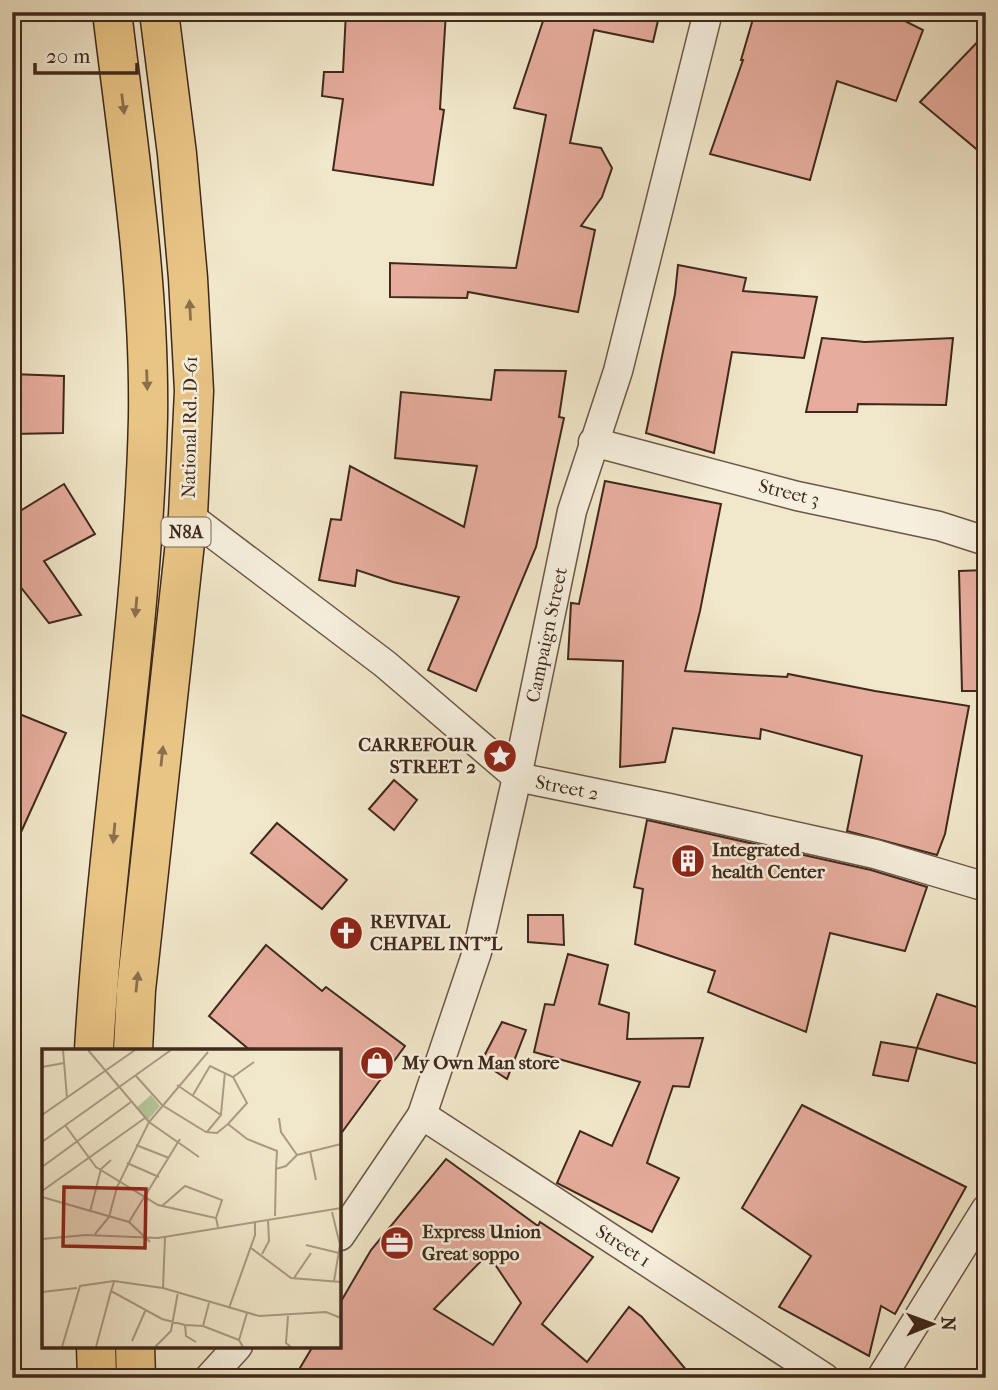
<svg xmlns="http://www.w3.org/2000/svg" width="998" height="1390" font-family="'IM FELL French Canon',serif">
<rect width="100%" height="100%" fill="#f1e7ca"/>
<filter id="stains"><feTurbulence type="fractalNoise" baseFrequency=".00286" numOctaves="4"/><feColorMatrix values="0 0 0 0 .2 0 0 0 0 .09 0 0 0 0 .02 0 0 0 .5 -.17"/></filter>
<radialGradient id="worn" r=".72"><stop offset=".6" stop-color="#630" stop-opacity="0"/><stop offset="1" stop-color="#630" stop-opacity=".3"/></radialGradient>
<g fill="#e6ac9d" stroke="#3f291b" stroke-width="2" fill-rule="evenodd">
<polygon points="346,12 367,12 397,18 398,12 446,12 440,109 444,110 433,185 333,170 343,99 322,96 324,72 343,72"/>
<polygon points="546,12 660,12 653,42 594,30 570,143 601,148 612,168 602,197 581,226 595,230 578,312 468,292 467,298 390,297 390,263 516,268 546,115 514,108"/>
<polygon points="755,12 887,12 923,30 896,101 837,81 810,180 710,154 743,60 741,60"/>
<polygon points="986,33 986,157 920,102"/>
<polygon points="678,265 746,278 743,291 817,297 804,358 732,352 714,453 646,433 675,294"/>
<polygon points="822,338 865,342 953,338 946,405 858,404 857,412 806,412"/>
<polygon points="495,370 566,371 559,417 564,418 536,547 476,691 428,670 459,597 393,582 357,570 355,586 319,580 331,519 341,520 350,466 464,527 477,466 395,458 401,392 491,400"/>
<polygon points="12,374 64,376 63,433 12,434"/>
<polygon points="605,481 721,504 700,611 685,671 787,677 788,674 875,691 969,706 945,834 937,855 847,831 862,756 761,729 760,739 673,728 665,762 620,767 623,661 568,659 571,603 579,604"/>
<polygon points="64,484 95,534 44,561 81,615 49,623 12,576 12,516"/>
<polygon points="986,570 986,691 962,691 959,571"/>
<polygon points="12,711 66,733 12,852"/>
<polygon points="394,780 417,800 394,830 369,809"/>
<polygon points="647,820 871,870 927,887 905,951 830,933 806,1032 708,992 715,971 635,944 643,889 634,887"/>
<polygon points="277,823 347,880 322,909 251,853"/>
<polygon points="528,915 563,915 564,945 528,942"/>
<polygon points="266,945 322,991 326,987 405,1046 340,1135 340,1051 251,1051 209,1016"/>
<polygon points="568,954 608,965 599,1004 629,1013 627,1039 703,1038 689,1087 673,1086 647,1163 679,1178 652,1232 557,1183 580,1131 612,1146 640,1082 534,1052 545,1004 554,1005"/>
<polygon points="937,994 986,1010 986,1066 917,1048"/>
<polygon points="502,1022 526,1030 507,1079 481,1062"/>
<polygon points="881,1042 917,1048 908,1081 873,1075"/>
<polygon points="802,1105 966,1187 895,1314 881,1306 869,1356 779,1307 811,1256 742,1208"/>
<path d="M446 1159 538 1226 540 1222 593 1257 542 1324 587 1362 629 1307 642 1317 693 1378H294L313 1346H340V1303L371 1250ZM488 1254 521 1303 493 1345 434 1309Z"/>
</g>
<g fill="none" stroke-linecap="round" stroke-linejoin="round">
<g stroke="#6c5847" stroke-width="31">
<g id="street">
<polyline points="593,442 797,496 939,526 986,541"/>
<polyline points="188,515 385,664 517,777 669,808 875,854 986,887"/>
<polyline points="422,1115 825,1378"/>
<polyline points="340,1236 422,1115 477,952 517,777 572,511 618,371 708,12"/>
<polyline points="209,1378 238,1346"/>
<polyline points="881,1378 986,1209"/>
</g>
</g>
<g stroke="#3f291b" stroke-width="41">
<g id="highway">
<path d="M94 1050C106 839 143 630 148 418 150 282 128 146 112 12"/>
<polyline points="133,1050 136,990 188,515 194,391 188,278 177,154 159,12"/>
<polyline points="96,1346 97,1378"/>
<polyline points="135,1346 136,1378"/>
</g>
</g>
<use href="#street" stroke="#f6efdd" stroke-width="28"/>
<use href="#highway" stroke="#e8c485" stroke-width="38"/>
</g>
<defs><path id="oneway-solid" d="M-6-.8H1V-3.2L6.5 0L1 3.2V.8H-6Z" transform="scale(1.75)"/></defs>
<g fill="#8b6f4b">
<use href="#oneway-solid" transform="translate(123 104) rotate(83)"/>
<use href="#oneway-solid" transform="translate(190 310) rotate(-93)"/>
<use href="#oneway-solid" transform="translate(147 380) rotate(88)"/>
<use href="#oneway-solid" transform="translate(136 607) rotate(95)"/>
<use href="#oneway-solid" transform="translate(162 756) rotate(-84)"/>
<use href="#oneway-solid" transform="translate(114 833) rotate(95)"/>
<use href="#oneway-solid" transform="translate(137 982) rotate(-84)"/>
</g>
<defs>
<g id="sight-disc" transform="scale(1.75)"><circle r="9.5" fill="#8f2418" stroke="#f6efdd"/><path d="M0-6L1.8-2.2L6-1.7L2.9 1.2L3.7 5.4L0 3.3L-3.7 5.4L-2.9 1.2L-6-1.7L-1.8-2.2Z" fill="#fff"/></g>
<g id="building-disc" transform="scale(1.75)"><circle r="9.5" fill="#8f2418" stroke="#f6efdd"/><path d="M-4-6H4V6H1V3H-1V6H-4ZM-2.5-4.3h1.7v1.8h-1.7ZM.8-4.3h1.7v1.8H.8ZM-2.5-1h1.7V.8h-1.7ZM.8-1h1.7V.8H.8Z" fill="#fff"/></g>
<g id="church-disc" transform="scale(1.75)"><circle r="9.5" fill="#8f2418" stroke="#f6efdd"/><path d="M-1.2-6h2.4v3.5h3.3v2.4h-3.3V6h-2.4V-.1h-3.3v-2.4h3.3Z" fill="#fff"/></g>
<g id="shop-disc" transform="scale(1.75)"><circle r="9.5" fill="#8f2418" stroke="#f6efdd"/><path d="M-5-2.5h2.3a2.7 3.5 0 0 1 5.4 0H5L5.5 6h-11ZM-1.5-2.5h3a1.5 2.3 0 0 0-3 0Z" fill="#fff"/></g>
<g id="office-disc" transform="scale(1.75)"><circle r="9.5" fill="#8f2418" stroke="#f6efdd"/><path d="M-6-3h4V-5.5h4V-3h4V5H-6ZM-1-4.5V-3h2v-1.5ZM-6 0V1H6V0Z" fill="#fff"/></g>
</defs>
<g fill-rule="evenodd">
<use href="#sight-disc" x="500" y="756"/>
<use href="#building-disc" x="688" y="861"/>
<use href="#church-disc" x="346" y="933"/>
<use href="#shop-disc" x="377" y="1063"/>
<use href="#office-disc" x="397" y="1243"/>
</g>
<g text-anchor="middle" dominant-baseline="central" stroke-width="5" stroke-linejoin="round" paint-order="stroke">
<rect fill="#f6efdd" stroke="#766455" stroke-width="2" x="161.5" y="517.5" width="49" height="29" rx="5"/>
<g font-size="18" font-weight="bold" fill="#3f291b">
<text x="186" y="532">N8A</text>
</g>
<g font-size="19" fill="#3f291b" stroke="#f6efdd">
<text transform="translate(190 427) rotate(-89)">National Rd. D-61</text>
<text transform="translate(789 493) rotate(14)">Street 3</text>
<text transform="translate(547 635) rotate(-78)">Campaign Street</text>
<text transform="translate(567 788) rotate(11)">Street 2</text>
<text transform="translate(623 1246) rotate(33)">Street 1</text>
</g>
<g font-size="19" font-weight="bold" fill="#3f291b" stroke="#f6efdd" text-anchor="start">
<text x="476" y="745" text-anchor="end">CARREFOUR<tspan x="476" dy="22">STREET 2</tspan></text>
<text x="712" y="850">Integrated<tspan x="712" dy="22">health Center</tspan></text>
<text x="370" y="922">REVIVAL<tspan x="370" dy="22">CHAPEL INT"L</tspan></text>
<text x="402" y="1063">My Own Man store</text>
<text x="422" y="1232">Express Union<tspan x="422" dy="22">Great soppo</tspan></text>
</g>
</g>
<g transform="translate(42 1049)">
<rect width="299" height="299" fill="#f1e7ca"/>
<path d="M109 46 118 57 105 72 94 59Z" fill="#b6c79a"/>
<path fill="none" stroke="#aa9b84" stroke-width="2" d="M21 1 25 49M46 1 107 73 157 108M0 18 22 14M94 27 120 56 164 83 175 84 186 75 205 90 235 102 234 120 244 117 255 106 299 95M191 28 212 13M135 36 179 66 165 83M151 46 168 17 191 28 205 54 186 75M179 65 183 23M0 66 93 1M237 69 239 83 255 106M23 76 54 118 116 156 174 169 176 178M0 93 129 1M94 96 127 109M268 102 274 131M85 114 117 128M0 118 89 53M0 142 103 69M0 148 87 173 108 193M120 157 143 137 180 151 174 169M48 163 59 120 69 111M290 163 298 196 292 232M233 167 234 120M87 173 138 90M53 185 67 168 75 138 107 73 166 3M0 190 44 186 116 189 299 159M264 196 297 204M209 199 249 229 299 233M220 205 227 192 226 171M252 229 269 204M72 233 69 242 120 270 143 276M121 239 217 267 284 263 299 269M0 243 35 239M187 259 213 186V173M246 267 244 294 249 298M161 277 197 291M90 292 104 260M154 293 144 287 143 276 161 277 167 254M20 298 38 237 72 232 121 239 123 188M54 298 69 242M113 298 129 282 136 243M201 298 197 291 205 264"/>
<path fill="#8f2418" fill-opacity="0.15" stroke="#8f2418" stroke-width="3.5" d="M22 138 104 140 103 199 21 197Z"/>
<rect width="299" height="299" fill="none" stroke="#3f291b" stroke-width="3.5"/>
</g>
<rect width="998" height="1390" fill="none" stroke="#f1e7ca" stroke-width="42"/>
<rect x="14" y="14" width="970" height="1362" fill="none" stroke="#3f291b" stroke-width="3.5"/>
<rect x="21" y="21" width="956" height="1348" fill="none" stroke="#3f291b" stroke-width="2"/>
<g transform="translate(932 1324) rotate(89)" stroke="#f6efdd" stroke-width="5" paint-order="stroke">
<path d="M0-5L12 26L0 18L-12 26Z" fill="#3f291b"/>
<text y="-10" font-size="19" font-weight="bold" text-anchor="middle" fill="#3f291b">N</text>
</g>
<path d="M35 63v10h102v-10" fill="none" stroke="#3f291b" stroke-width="3.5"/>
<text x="46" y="63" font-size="21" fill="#3f291b" stroke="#f6efdd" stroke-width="5" paint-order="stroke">20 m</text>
<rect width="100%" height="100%" filter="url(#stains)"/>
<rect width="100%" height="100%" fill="url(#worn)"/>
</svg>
